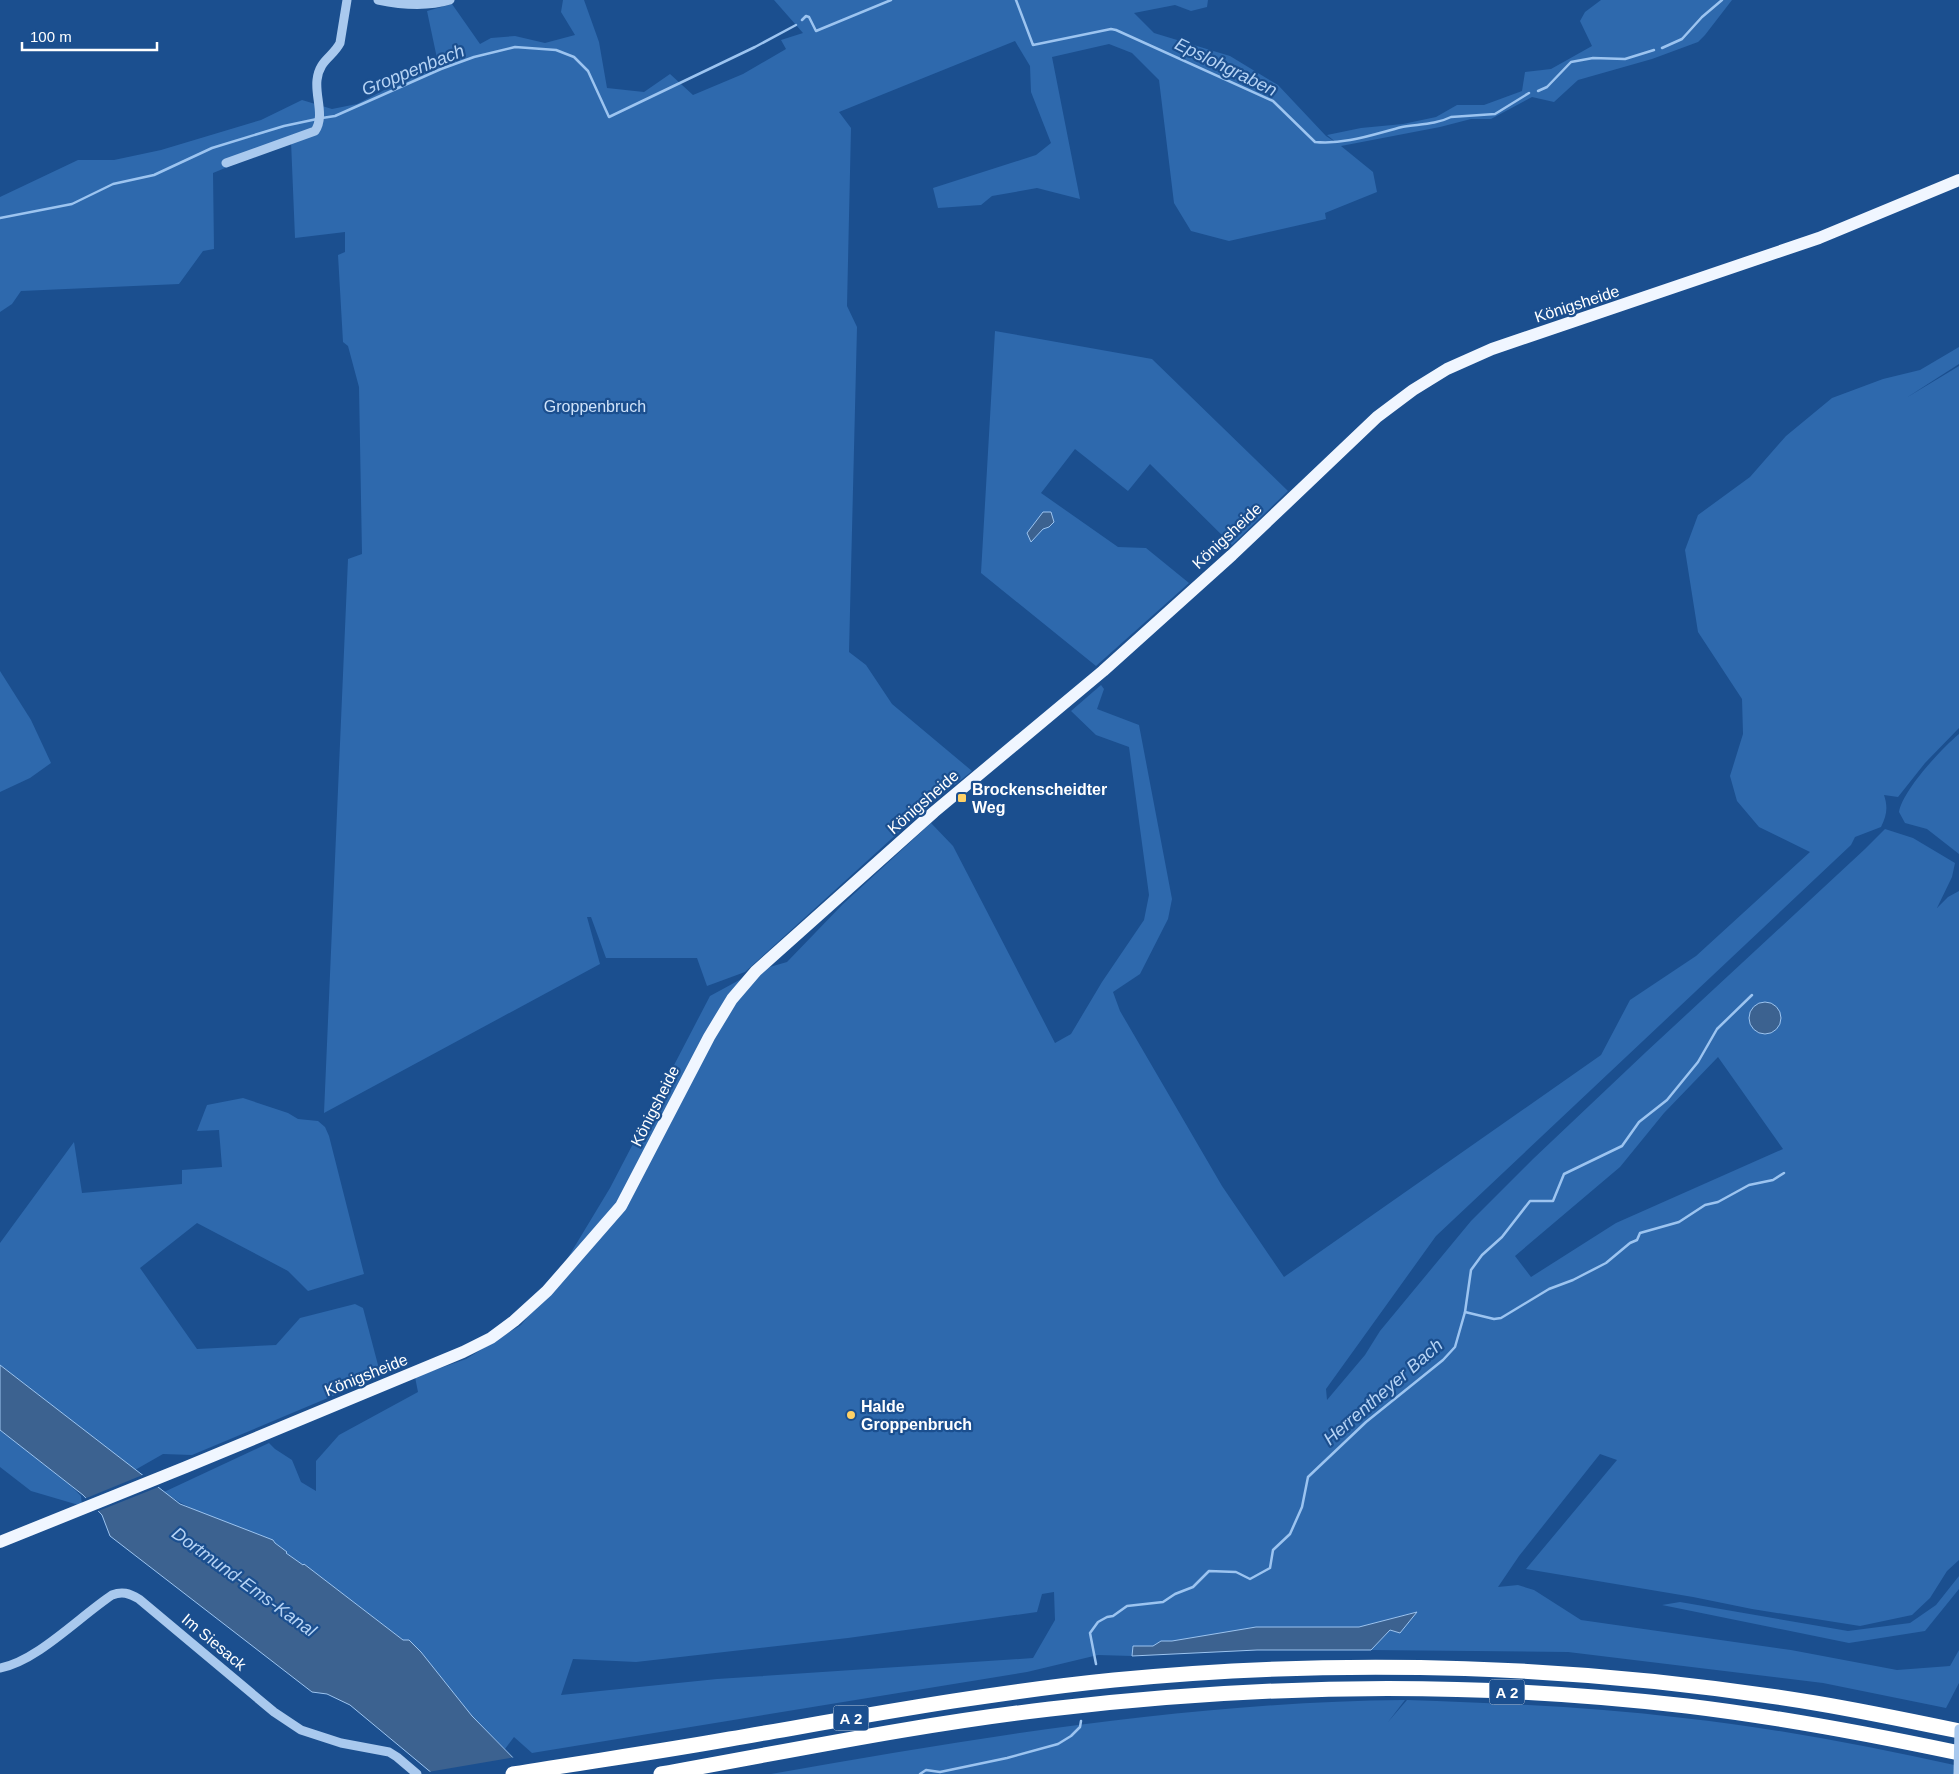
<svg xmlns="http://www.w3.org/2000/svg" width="1959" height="1774" font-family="Helvetica,sans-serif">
<rect width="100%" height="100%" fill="#1b4f8f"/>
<g fill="#2e69ad" fill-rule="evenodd">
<polygon points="563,0 584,0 599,42 607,88 644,92 670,74 693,95 743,74 786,49 781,40 803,33 774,0 1208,0 1207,7 1191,11 1175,5 1134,13 1154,33 1230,56 1278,85 1326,136 1338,144 1327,135 1361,128 1403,124 1436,117 1457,105 1484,105 1522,91 1525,72 1551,69 1592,46 1580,21 1585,12 1601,0 1732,0 1705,35 1698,42 1652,59 1578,80 1554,102 1532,97 1491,119 1471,119 1440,127 1341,146 1373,172 1377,192 1325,213 1326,219 1229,241 1191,231 1174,203 1159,80 1132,53 1109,44 1052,57 1080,199 1037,188 992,196 981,205 938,208 933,188 1036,155 1051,143 1031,92 1030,66 1015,41 839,112 851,128 847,306 857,327 849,652 866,665 892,704 972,771 922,811 745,972 707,986 697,958 606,958 591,917 587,917 600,964 324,1113 348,559 362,554 359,387 348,346 343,342 338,255 345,252 345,232 295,238 291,141 213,173 214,249 203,251 179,284 21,291 12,304 0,312 0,197 78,160 114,160 161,150 261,120 302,100 332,109 357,104 394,85 419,75 438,63 427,11 452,4 480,44 491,38 515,36 545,43 575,35 561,12"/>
<polygon points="995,331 1152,359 1288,491 1232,545 1150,464 1128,491 1075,449 1041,493 1118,547 1146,548 1189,583 1096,666 981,573"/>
<path d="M1959 347V364L1906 398 1959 366V728L1925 763 1898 797 1884 795C1888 807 1887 815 1881 827L1855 837 1851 845 1436 1236 1326 1389 1327 1400 1365 1355 1380 1331 1471 1221 1533 1159 1646 1052 1865 849 1885 829 1913 838 1955 863 1952 877 1937 908 1948 897 1959 891V1560L1947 1571 1930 1598 1912 1615 1860 1626 1752 1609 1693 1597 1526 1569 1617 1460 1600 1454 1519 1556 1498 1587 1518 1585 1534 1590 1581 1620 1791 1650 1897 1670 1950 1666 1959 1650V1683L1946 1708 1823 1683 1568 1652 1371 1650 1390 1630 1400 1633 1416 1612 1359 1627H1256L1172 1641H1161L1154 1646H1133L1132 1656 1098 1655 1027 1672 532 1753 514 1737 505 1749 472 1716 421 1652 409 1640H403L304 1564 303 1565 286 1553 287 1552 275 1543 273 1540C236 1526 196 1515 164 1492L269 1443 275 1449 292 1460 301 1482 316 1491V1461L339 1435 418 1392 415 1377 466 1359 521 1325 546 1294 610 1188 710 996 756 971 787 962 843 904 931 823 953 846 1055 1043 1071 1034 1102 982 1144 920 1149 895 1129 747 1096 735 1071 711 1101 685 1104 689 1097 709 1139 725 1172 899 1168 919 1140 974 1113 992 1120 1011 1222 1186 1284 1277 1601 1055 1630 1000 1696 956 1810 852 1759 827 1737 801 1730 776 1743 734 1742 699 1698 632 1685 550 1698 515 1750 477 1786 436 1832 398 1883 379 1920 370ZM1718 1057 1783 1149 1616 1223 1531 1277 1515 1256 1620 1167 1664 1113ZM1054 1592 1055 1620 1033 1658 717 1679 561 1695 573 1659 636 1662 848 1638 1037 1612 1042 1594Z"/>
<polygon points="0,671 31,720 51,763 30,778 0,792"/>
<path d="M1959 734V854L1927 829 1905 823 1899 812C1903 790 1941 749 1959 734Z"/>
<polygon points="243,1098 288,1113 298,1119 318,1121 325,1127 329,1136 364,1274 308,1291 288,1271 197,1223 140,1268 197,1349 276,1345 300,1318 355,1304 363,1308 378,1365 373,1379 192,1455 163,1454 135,1470 0,1365 0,1243 74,1142 82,1193 182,1184 182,1170 222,1167 219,1130 197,1131 207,1105"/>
<polygon points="0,1430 69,1484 81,1496 82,1506 31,1491 0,1467"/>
<polygon points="1959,1576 1959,1589 1925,1631 1849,1643 1662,1605 1680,1602 1848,1631 1910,1623 1936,1605"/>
<path d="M1405 1700 1388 1722 1407 1700C1499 1703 1591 1707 1683 1718 1776 1728 1867 1746 1959 1766V1774H771C980 1737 1193 1702 1405 1700Z"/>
</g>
<g fill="#3c6290" stroke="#9cc4f0">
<polygon points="1043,512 1051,512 1054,522 1049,527 1043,529 1031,542 1027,533"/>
<circle cx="1765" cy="1018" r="16"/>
<polygon points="0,1365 180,1504 273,1540 275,1543 287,1552 286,1553 303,1565 304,1564 403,1640 409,1640 421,1652 472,1716 529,1774 433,1774 350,1705 327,1694 312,1692 110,1536 102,1515 83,1495 0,1430"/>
<polygon points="1417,1612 1400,1633 1390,1630 1371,1650 1257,1650 1132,1656 1133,1646 1153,1646 1161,1641 1172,1641 1256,1627 1359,1627"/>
</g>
<g fill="#1b4f8f">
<polygon points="145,1474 161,1486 96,1512 84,1499"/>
<polygon points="516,1757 532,1774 429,1774 428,1772"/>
</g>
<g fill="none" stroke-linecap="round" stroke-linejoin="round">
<g stroke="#9cc4f0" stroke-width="2.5">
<path d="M1016 0 1033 45 1111 29 1116 30 1273 101 1315 142C1345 145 1374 134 1402 127 1418 124 1435 125 1451 117L1495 114 1529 93"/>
<polyline points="802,20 806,16 809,17 816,31 891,0"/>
<polyline points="1662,48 1682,39 1702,17 1722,0"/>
<polyline points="1538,91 1547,87 1571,62 1593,58 1625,59 1654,50"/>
<polyline points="322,118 335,116 441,69 474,57 515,47 556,50 574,57 588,71 609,117 755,47 796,25"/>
<polyline points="0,218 72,204 113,184 154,175 212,148 284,126 317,119"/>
<polyline points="1465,1312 1494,1319 1501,1318 1549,1289 1573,1280 1606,1263 1630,1243 1637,1240 1640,1233 1679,1222 1705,1205 1718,1202 1749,1185 1773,1180 1784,1173"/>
<polyline points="1096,1664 1090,1633 1098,1622 1107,1617 1113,1616 1127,1606 1163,1602 1175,1594 1193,1587 1209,1571 1236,1572 1250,1579 1270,1568 1273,1550 1290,1534 1302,1507 1308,1477 1366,1422 1443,1360 1455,1347 1465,1312 1471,1270 1482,1255 1502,1237 1530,1201 1553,1201 1564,1174 1622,1146 1639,1122 1667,1100 1698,1062 1717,1029 1752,995"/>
<polyline points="920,1774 926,1770 940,1772 1007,1758 1058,1744 1071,1736 1080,1727 1081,1721"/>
</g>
<g stroke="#a9c9ee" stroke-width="9">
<path d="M378 0C402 5 427 7 450 0"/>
<path d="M226 163 315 131C325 116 315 97 317 80 319 60 333 57 340 43L347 0"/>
<path d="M0 1668C37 1661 79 1617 112 1595 122 1591 129 1593 139 1599L274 1712 301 1730 341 1743 389 1752 397 1757 417 1774"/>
</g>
<polyline stroke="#f0f6ff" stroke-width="12" points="0,1542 186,1467 463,1352 491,1338 514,1321 547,1291 621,1206 709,1037 732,999 756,971 934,812 1103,671 1232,555 1377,417 1413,390 1447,369 1492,349 1819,238 1959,180"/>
<g stroke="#fff" stroke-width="15">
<path d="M513 1774C585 1762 658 1752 730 1739 858 1717 985 1693 1114 1680 1346 1657 1585 1665 1815 1703 1863 1711 1911 1721 1959 1731"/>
<path d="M661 1774C790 1751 920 1724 1050 1709 1261 1684 1476 1681 1687 1706 1778 1717 1869 1734 1959 1753"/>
</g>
<polyline stroke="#a9c9ee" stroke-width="9" points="1958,1774 1959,1729"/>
</g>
<g fill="#ffd166" stroke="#1b4f8f" stroke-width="2">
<rect x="957" y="793" width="10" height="10" rx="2.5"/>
<circle cx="851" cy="1415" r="5"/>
</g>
<g text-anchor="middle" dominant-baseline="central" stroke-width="4.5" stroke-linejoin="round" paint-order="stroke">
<g fill="#1b4f8f" stroke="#bbcadd" stroke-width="1">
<rect x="1489.5" y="1679.5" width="35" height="25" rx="4"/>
<rect x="833.5" y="1705.5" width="35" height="25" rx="4"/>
</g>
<g font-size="15" font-weight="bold" fill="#fff">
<text x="1507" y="1692">A 2</text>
<text x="851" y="1718">A 2</text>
</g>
<g font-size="16" fill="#fff" stroke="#1b4f8f">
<text transform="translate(1577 304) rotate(-18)">Königsheide</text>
<text transform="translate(1227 536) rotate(-43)">Königsheide</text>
<text transform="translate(923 802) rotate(-41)">Königsheide</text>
<text transform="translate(655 1106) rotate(-63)">Königsheide</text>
<text transform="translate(366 1375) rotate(-22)">Königsheide</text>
<text transform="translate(214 1642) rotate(40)">Im Siesack</text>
</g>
<g font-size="16" fill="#cfe3fa" stroke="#1b4f8f">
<text x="595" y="406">Groppenbruch</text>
</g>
<g font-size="16" font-weight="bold" fill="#fff" stroke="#1b4f8f" text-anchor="start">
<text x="972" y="789">Brockenscheidter<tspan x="972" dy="18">Weg</tspan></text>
<text x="861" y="1406">Halde<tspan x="861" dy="18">Groppenbruch</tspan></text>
</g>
<g font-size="18" font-style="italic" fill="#b5d3f5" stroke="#1b4f8f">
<text transform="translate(1226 67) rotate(26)">Epslohgraben</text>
<text transform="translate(413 70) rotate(-22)">Groppenbach</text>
<text transform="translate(1383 1392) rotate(-41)">Herrentheyer Bach</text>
<text transform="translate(244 1582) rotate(36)">Dortmund-Ems-Kanal</text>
</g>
</g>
<path d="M22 42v8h135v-8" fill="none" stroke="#ffffff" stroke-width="2.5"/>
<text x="30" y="42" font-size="15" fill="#ffffff" stroke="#1b4f8f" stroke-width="4" paint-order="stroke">100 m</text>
</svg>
